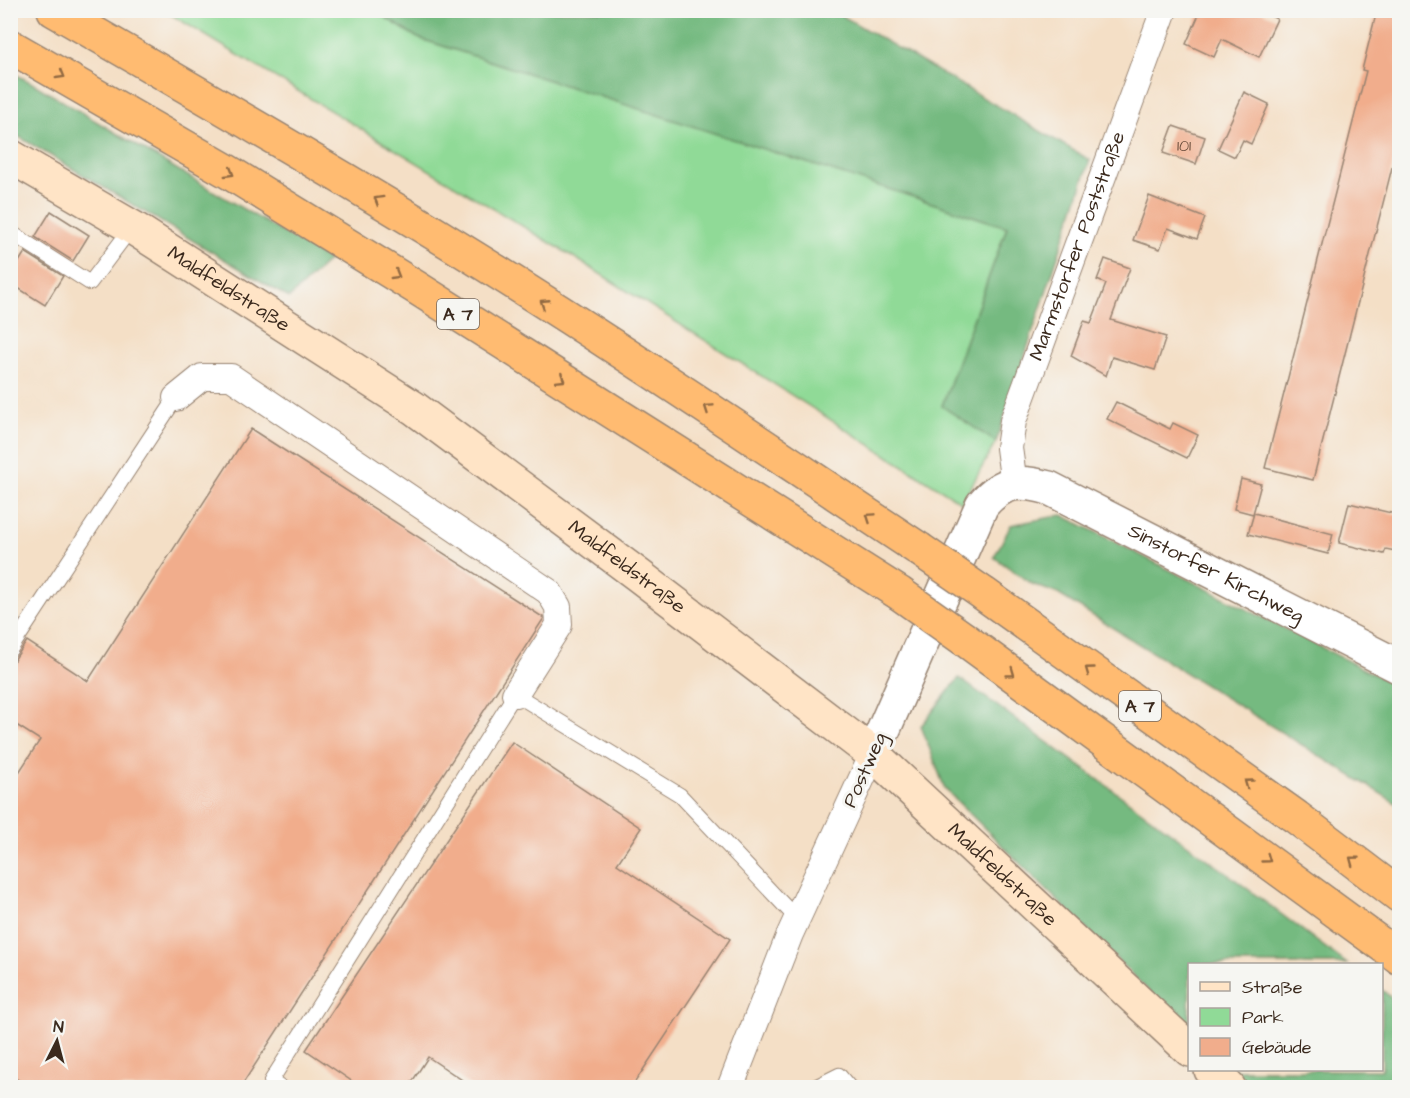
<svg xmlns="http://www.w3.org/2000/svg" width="1410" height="1098" font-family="'Architects Daughter',sans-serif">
<rect width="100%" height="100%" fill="#f6f6f2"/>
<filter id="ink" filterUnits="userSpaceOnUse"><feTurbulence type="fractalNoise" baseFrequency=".0167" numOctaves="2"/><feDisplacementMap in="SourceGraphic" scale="12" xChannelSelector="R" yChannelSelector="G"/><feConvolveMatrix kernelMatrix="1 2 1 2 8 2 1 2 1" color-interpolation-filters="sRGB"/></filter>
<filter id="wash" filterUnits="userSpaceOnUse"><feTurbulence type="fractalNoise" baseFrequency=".008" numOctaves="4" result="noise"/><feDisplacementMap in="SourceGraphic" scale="24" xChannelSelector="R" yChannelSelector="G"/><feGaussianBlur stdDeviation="1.35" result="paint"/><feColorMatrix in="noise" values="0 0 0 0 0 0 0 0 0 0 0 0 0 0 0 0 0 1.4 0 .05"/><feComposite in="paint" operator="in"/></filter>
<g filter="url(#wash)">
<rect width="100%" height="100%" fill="#f4dfc6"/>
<polygon fill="#90da97" stroke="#66825a" stroke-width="1.5" points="165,11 375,11 418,38 1007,227 942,406 996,442 962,503 572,256"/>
<g fill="#74ba80" stroke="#58724f" stroke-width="1.5">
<polygon points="375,11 834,11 1090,160 996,442 942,406 1007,227 418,38"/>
<polygon points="11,72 32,83 329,260 289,298 11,132"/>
<polygon points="1062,515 1399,687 1399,805 1058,594 1032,584 994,557 1011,525"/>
<polygon points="959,678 1224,871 1347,964 1190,964 1189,1031 945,789 921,726"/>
<polygon points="1382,990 1399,1004 1399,1087 1246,1087 1228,1070 1382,1070"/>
</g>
<g id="blocks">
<g fill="#f1ad8c">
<polygon points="1201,10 1258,10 1277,19 1259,57 1222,39 1214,57 1186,44"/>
<polygon points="1377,10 1400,10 1400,136 1313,480 1265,468 1366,71 1362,70"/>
<polygon points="1244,92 1269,104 1251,144 1243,140 1235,157 1218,149"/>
<polygon points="1173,126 1205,137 1196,164 1163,153"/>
<polygon points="1149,196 1205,218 1197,239 1168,228 1160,249 1133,240"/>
<polygon points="51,211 89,235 73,261 35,237"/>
<polygon points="25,252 63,276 45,305 10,283 10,276"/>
<polygon points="1105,259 1130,268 1111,320 1166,337 1155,370 1112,357 1106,376 1071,356 1084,321 1091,323 1106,284 1097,280"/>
<polygon points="1116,402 1170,429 1173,423 1198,435 1187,458 1107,419"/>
<polygon points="251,429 544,618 240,1088 31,1088 10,1075 10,786 40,740 10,721 10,666 27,641 88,681"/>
<polygon points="1241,479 1261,484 1253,514 1234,509"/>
<polygon points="1349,503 1400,515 1400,552 1386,549 1384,554 1339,543"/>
<polygon points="1254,513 1333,534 1328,554 1248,534"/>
<polygon points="512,742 641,828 617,864 730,939 631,1088 474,1088 428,1057 408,1088 362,1088 306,1050"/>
</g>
</g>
</g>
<g filter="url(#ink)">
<use href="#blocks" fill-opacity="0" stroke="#988472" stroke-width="1.5"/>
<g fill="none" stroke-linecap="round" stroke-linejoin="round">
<g stroke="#988472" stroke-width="16">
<g id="service">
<polyline points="10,232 90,283 132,227"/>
<polyline points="10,650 176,398"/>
<polyline points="281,1088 271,1081 515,694 680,795 797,919"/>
<polyline points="813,1088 839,1075 850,1088"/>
</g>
</g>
<g stroke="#988472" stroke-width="28">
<g id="minor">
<polyline points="176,398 202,377 231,377 549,592 558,607 559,625 515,694"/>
<path id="s1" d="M1014 484 1009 448 1013 421 1164 10"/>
<polyline points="730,1088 790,934 873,754"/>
</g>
</g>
<g stroke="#988472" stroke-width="36">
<g id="tertiary">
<path id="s2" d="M873 754 982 505C1003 480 1020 480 1049 488L1400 667"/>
</g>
</g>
<g stroke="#988472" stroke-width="36">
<g id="secondary">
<path id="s3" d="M10 156 132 227 414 408 638 575 873 754 1190 1050"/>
<polyline points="1211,1070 1229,1088"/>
</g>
</g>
<g stroke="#988472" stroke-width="36">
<g id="motorway">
<path d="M54 10C186 86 318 162 447 241 607 339 762 445 919 549"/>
<polyline points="10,46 227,171 417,288 899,593"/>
<polyline points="984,594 1296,817 1400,896"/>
<polyline points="964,639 1400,958"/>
</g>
</g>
<use href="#service" stroke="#fff" stroke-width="14"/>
<use href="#minor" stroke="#fff" stroke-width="26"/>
<use href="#tertiary" stroke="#fff" stroke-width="33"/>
<use href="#secondary" stroke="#ffe4c6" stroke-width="33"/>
<use href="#motorway" stroke="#ffbb71" stroke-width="33"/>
<g stroke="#988472" stroke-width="36" stroke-linecap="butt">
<g id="motorway-bridge">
<polyline points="919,549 984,594"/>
<polyline points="899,593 964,639"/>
</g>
</g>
<use href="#motorway-bridge" stroke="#ffbb71" stroke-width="33"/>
</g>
<defs><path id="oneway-chevron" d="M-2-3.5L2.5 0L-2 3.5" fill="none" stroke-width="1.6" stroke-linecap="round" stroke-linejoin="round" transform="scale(1.5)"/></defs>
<g stroke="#936b43">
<use href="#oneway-chevron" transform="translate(61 75) rotate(30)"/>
<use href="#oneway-chevron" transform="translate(230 173) rotate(31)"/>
<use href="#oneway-chevron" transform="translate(378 200) rotate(-149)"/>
<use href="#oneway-chevron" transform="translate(396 275) rotate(31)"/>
<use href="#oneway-chevron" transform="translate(544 303) rotate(-147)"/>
<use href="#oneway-chevron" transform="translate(561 379) rotate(32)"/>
<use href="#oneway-chevron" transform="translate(708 408) rotate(-146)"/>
<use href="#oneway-chevron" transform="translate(870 517) rotate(-146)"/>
<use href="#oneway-chevron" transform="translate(1089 670) rotate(-144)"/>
<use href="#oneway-chevron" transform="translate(1011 673) rotate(36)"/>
<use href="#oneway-chevron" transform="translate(1248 783) rotate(-144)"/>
<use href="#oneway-chevron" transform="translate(1267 859) rotate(36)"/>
<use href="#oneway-chevron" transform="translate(1353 860) rotate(-143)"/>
</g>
</g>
<g text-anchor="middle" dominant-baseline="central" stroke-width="6" stroke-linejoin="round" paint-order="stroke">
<g font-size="16" fill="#684b3a">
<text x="1184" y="146">101</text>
</g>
<g fill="#f6f6f2" stroke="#73675e" stroke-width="1.5">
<rect x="437" y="299" width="42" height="30" rx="4.5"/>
<rect x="1119" y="691" width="42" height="30" rx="4.5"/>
</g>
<g font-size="18" font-weight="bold" fill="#3b2a1e">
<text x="458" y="314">A 7</text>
<text x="1140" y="706">A 7</text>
</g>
<g font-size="20" fill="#3b2a1e" stroke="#f6f6f2">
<text stroke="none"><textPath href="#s1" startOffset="250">Marmstorfer Poststraße</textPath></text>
<text stroke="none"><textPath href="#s3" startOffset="256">Maldfeldstraße</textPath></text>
<text stroke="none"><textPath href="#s3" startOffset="742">Maldfeldstraße</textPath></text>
<text stroke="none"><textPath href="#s2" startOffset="534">Sinstorfer Kirchweg</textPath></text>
<text transform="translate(865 770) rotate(-66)">Postweg</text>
<text stroke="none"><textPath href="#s3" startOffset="1228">Maldfeldstraße</textPath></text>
</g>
</g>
<rect width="1410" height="1098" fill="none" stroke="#f6f6f2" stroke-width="36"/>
<rect x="1188" y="963" width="195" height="108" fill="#f6f6f2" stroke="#aba49d" stroke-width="1.5"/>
<rect x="1200" y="982" width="30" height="9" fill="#ffe4c6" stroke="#aba49d" stroke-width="1.5"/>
<text x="1242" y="993" font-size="18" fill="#3b2a1e">Straße</text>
<rect x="1200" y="1008" width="30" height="18" fill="#90da97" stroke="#aba49d" stroke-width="1.5"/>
<text x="1242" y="1023" font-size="18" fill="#3b2a1e">Park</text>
<rect x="1200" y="1038" width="30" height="18" fill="#f1ad8c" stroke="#aba49d" stroke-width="1.5"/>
<text x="1242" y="1053" font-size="18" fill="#3b2a1e">Gebäude</text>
<g transform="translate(57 1041) rotate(6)" stroke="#f6f6f2" stroke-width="4.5" paint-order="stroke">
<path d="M0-4.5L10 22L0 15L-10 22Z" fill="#3b2a1e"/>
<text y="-9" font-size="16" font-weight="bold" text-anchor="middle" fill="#3b2a1e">N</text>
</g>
</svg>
